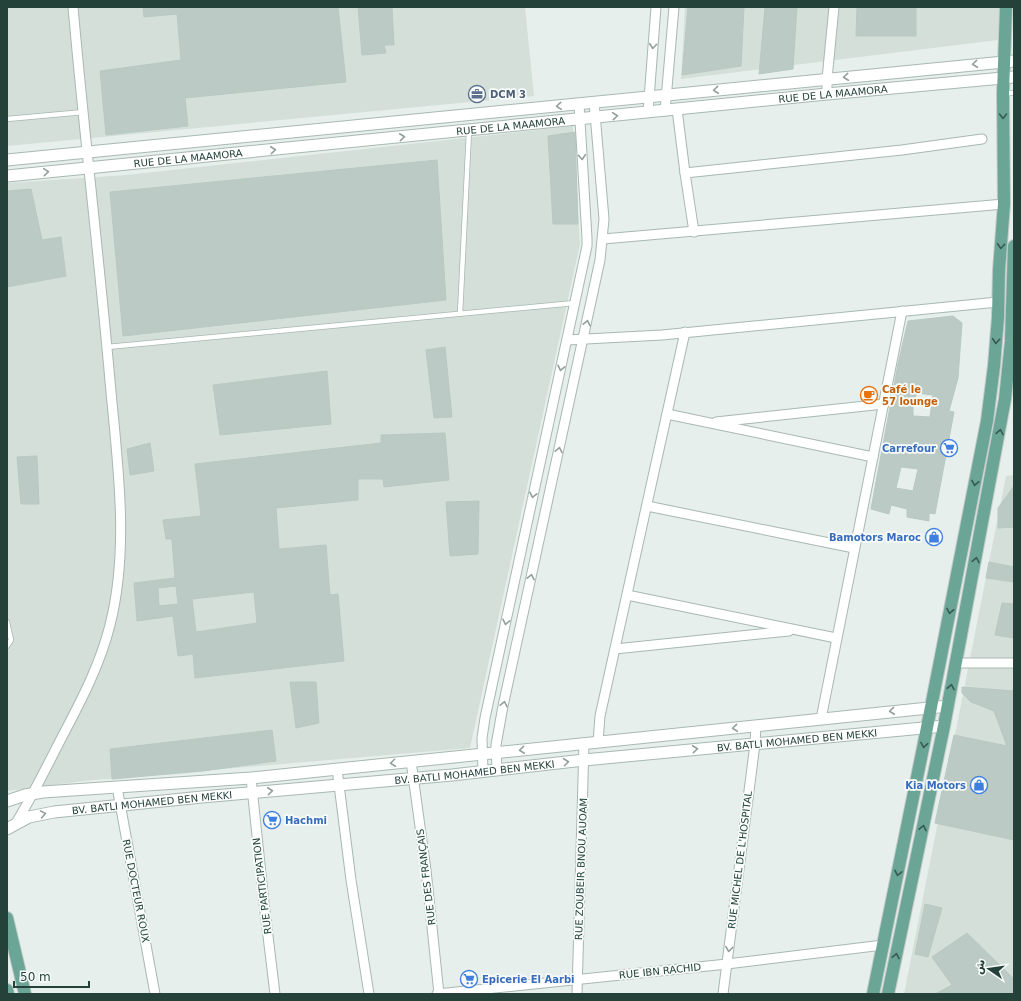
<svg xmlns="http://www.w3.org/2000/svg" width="1021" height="1001" font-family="'DejaVu Sans','Noto Sans Arabic',sans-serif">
<rect width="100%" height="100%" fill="#e6efeb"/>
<g fill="#d4dfda">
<polygon points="7,7 525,7 534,96 7,146"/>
<polygon points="685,7 999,7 998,40 681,79"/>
<polygon points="573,126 580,244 470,748 83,781 7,791 7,183 127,175"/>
<polygon points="1014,475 1014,994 904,994 1006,476"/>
</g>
<g fill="#bbcac4" stroke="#b8c9c2" fill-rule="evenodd">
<polygon points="143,7 338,7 346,82 185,98 188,126 106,135 100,71 181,60 177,14 144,17"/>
<polygon points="358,7 392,7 394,45 384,45 386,53 362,55"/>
<polygon points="688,7 744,7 741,66 682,75"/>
<polygon points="765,7 797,7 793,69 759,74"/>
<polygon points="857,7 916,7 916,36 856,36"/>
<polygon points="575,132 578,224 553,224 548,136"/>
<polygon points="437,160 446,300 123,336 110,192"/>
<polygon points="31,189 42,240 61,237 66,276 7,287 7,191"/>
<path d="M953 316 962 323 958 378 949 411 954 412 935 514 929 513V521L907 517V509L891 505 889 514 871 509 898 364 908 321ZM917 393 933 395 930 417 913 416V403ZM901 467 918 469 913 491 896 488Z"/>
<polygon points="445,347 452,417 434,418 426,350"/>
<polygon points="327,371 331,424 220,435 213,385"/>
<path d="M445 433 449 480 384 487 383 479H358V500L276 508 279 549 326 545 330 595 338 594 344 661 195 678 193 654 178 656 173 616 137 621 134 583 175 578 172 539H166L163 520 201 516 195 464 381 443V435ZM176 586 178 604 159 606 158 588ZM254 592 257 623 196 632 192 599Z"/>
<polygon points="150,443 154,471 130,475 127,449"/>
<polygon points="37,456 39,504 21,504 17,457"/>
<polygon points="1014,486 1014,527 998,528 998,508"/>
<polygon points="479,501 478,554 450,556 446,502"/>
<polygon points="989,562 1014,567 1014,582 986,578"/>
<polygon points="1002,603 1014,604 1014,638 995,635"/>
<polygon points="290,682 316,682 319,723 296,728"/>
<polygon points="962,687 1014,691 1014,840 935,823 954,735 1007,746 994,711 971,702 962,693"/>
<polygon points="272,730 276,761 203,771 112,779 110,749"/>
<polygon points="925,904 942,908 928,957 915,954"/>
<polygon points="967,933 1014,979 1014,994 935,994 952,985 932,957"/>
</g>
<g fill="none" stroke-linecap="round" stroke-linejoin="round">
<g stroke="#a8b8b2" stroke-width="6">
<g id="service">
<polyline points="1005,93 1014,93"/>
<polyline points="7,119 84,112"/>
<polyline points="460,314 469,131"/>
<polyline points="107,347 575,303"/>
<polyline points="7,622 11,640 7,646"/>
</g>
</g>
<g stroke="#a8b8b2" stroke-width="11">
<g id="minor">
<polyline points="827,94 827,79 834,7"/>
<polyline points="677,109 685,173 694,232"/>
<polyline points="665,111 674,7"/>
<polyline points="648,112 656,7"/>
<polyline points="685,173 902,150 982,139"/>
<polyline points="603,239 1004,204"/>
<polyline points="567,340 662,335 998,302"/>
<polyline points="667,414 873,457"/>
<polyline points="716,422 884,404"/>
<polyline points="647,506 854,548"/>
<polyline points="627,595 836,638"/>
<polyline points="615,649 789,631"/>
<polyline points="956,663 1014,663"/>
<polyline points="821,719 902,311"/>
<polyline points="598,742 600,716 685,332"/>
<polyline points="411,761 426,870 439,994"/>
<polyline points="337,769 351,880 369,994"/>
<polyline points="497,770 496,745 503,706 600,260 604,219 594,102"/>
<polyline points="483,772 482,738 485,718 587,246 587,238 579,104"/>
<polyline points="251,778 264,903 275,994"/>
<polyline points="117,787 155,994"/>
<path d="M16 823C33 795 47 766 62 737 81 701 100 665 110 625 130 547 117 460 110 381 99 256 84 132 73 7"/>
<polyline points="437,994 727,964 883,945"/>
<polyline points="577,994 584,743"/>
<polyline points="723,994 755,744 756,726"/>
</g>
</g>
<g stroke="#a8b8b2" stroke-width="13">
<g id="tertiary">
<polyline points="7,160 1014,61"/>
<path id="s1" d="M7 176 827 94 1014 77"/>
<polyline points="7,801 25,795 43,792 251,778 948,706"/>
<path id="s2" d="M7 829 29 817 54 812 202 797 452 775 584 760 944 726"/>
</g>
</g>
<g stroke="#c2cac8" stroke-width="14">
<g id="primary">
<polyline points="7,918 25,994"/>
<polyline points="7,990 8,994"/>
<polyline points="873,994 923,748 987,421 994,366 998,317 999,270 1004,204 1003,93 1006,7"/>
<polyline points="888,994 944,726 1005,399 1011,341 1014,246"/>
</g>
</g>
<use href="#service" stroke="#fff" stroke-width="4.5"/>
<use href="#minor" stroke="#fff" stroke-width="9"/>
<use href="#tertiary" stroke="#fff" stroke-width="11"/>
<use href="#primary" stroke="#6aa596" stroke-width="12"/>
</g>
<defs><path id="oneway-chevron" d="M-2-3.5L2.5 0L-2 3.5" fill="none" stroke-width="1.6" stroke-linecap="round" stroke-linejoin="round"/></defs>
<g stroke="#92a09c">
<use href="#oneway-chevron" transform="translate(653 46) rotate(95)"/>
<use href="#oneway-chevron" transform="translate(975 64) rotate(174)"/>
<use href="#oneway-chevron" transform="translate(846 77) rotate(174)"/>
<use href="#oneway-chevron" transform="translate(716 90) rotate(174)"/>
<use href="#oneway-chevron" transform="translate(559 106) rotate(175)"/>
<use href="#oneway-chevron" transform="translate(615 116) rotate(-6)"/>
<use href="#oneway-chevron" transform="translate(402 137) rotate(-6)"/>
<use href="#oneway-chevron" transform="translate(273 150) rotate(-6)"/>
<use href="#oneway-chevron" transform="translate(582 157) rotate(86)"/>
<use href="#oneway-chevron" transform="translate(46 172) rotate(-5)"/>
<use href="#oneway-chevron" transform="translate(587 323) rotate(-78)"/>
<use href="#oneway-chevron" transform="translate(561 368) rotate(102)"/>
<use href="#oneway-chevron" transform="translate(559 450) rotate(-78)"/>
<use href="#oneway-chevron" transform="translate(533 495) rotate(102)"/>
<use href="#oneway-chevron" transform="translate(531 577) rotate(-78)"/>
<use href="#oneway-chevron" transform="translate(506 622) rotate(102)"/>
<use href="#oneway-chevron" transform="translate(504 704) rotate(-78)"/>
<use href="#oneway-chevron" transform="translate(892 711) rotate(174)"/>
<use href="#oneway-chevron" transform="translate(735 728) rotate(174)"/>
<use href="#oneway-chevron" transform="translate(695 749) rotate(-6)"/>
<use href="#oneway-chevron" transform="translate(522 750) rotate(174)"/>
<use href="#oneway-chevron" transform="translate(566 762) rotate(-7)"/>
<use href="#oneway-chevron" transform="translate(393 763) rotate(173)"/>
<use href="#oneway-chevron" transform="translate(270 791) rotate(-6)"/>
<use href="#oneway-chevron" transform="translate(43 814) rotate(-10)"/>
<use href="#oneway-chevron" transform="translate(729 949) rotate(97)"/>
</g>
<g stroke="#365b51">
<use href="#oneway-chevron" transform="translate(1003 116) rotate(90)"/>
<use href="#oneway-chevron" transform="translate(1001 246) rotate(94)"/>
<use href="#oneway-chevron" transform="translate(996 341) rotate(95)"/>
<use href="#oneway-chevron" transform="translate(1000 432) rotate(-80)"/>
<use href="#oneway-chevron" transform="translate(975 483) rotate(101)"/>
<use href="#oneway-chevron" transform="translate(976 560) rotate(-79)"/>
<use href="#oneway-chevron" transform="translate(950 611) rotate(101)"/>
<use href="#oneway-chevron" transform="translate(951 687) rotate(-79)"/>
<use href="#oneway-chevron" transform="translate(924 745) rotate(100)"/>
<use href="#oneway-chevron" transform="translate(923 828) rotate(-78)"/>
<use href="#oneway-chevron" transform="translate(898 873) rotate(102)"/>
<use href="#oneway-chevron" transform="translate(896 956) rotate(-79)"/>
</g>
<defs>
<g id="office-ring" transform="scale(0.9)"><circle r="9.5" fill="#f7fbf9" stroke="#5c6f8a" stroke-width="1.5"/><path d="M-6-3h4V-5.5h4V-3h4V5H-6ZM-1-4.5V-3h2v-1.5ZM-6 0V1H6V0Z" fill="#5c6f8a"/></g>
<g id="cafe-ring" transform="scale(0.9)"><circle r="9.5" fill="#f7fbf9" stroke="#e8710a" stroke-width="1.5"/><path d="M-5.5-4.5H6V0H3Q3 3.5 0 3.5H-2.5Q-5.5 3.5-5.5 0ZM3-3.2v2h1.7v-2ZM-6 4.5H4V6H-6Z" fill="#e8710a"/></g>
<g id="supermarket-ring" transform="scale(0.9)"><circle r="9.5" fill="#f7fbf9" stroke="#3f7fe0" stroke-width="1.5"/><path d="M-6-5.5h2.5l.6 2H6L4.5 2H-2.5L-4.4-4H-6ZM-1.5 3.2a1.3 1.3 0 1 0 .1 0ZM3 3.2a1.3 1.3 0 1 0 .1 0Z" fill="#3f7fe0"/></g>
<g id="shop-ring" transform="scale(0.9)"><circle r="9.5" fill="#f7fbf9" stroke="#3f7fe0" stroke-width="1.5"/><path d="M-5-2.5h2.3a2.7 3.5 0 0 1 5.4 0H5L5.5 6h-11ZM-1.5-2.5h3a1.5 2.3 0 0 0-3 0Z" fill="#3f7fe0"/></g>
</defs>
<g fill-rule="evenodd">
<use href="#office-ring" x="477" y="94"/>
<use href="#cafe-ring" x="869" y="395"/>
<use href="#supermarket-ring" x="949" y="448"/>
<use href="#shop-ring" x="934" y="537"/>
<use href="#shop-ring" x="979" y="785"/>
<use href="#supermarket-ring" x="272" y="820"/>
<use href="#supermarket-ring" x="469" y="979"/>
</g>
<g text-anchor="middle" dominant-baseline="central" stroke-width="3.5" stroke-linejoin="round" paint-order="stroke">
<g font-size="10" font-weight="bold" fill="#4e5e75" stroke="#f7fbf9" text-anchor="start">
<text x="490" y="94">DCM 3</text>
</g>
<g font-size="10" fill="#24423a" stroke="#f7fbf9">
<text stroke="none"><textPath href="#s1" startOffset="830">RUE DE LA MAAMORA</textPath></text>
<text stroke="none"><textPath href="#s1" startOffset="506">RUE DE LA MAAMORA</textPath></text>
<text stroke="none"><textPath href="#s1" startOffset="182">RUE DE LA MAAMORA</textPath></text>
<text stroke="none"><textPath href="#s2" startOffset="797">BV. BATLI MOHAMED BEN MEKKI</textPath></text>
<text stroke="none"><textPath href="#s2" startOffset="473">BV. BATLI MOHAMED BEN MEKKI</textPath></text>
<text stroke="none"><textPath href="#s2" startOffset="149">BV. BATLI MOHAMED BEN MEKKI</textPath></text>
<text transform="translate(740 860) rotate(-83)">RUE MICHEL DE L'HOSPITAL</text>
<text transform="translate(581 869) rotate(-88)">RUE ZOUBEIR BNOU AUOAM</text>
<text transform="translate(426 877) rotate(-97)">RUE DES FRANÇAIS</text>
<text transform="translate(262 886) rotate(-97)">RUE PARTICIPATION</text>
<text transform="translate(136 891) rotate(79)">RUE DOCTEUR ROUX</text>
<text transform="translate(660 971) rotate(-6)">RUE IBN RACHID</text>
</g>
<g font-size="10" font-weight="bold" fill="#c56008" stroke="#f7fbf9" text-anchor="start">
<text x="882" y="389">Café le<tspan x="882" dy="12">57 lounge</tspan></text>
</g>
<g font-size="10" font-weight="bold" fill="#366cbe" stroke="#f7fbf9" text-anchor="end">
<text x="936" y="448">Carrefour</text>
<text x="921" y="537">Bamotors Maroc</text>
<text x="966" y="785">Kia Motors</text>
<text x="285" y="820" text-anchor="start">Hachmi</text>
<text x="482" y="979" text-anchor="start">Epicerie El Aarbi</text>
</g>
</g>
<rect width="1021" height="1001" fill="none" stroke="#24423a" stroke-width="16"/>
<g transform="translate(989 969) rotate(283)" stroke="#f7fbf9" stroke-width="3" paint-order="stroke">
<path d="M0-3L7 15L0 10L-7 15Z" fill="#24423a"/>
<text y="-6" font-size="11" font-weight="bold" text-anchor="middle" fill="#24423a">ش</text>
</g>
<path d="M14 981v6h75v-6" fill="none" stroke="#24423a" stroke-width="2"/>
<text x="20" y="981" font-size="12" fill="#24423a" stroke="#f7fbf9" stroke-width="3" paint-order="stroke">50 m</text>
</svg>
